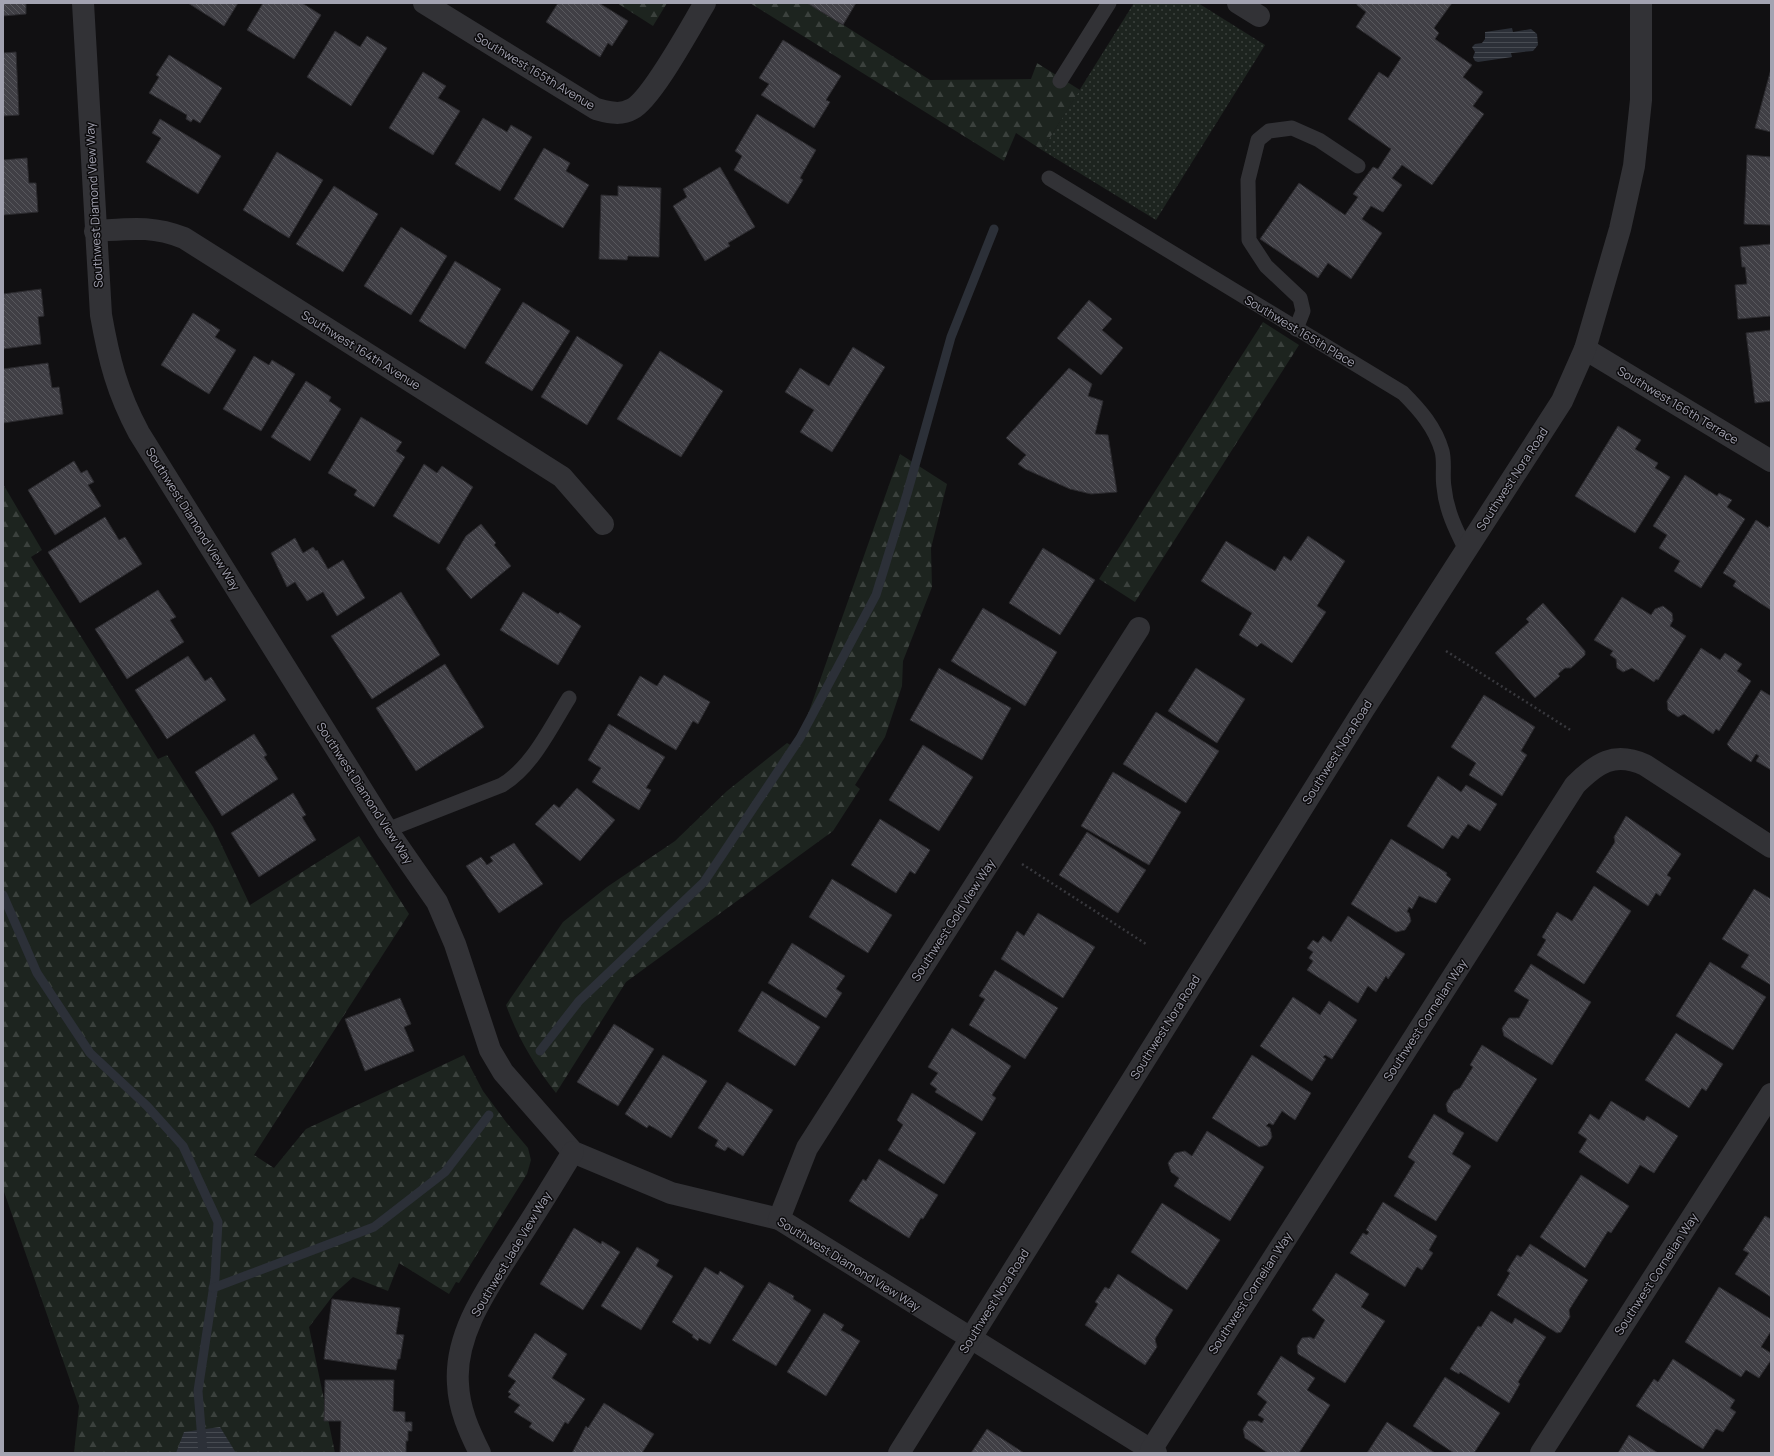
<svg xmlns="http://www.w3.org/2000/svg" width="1774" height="1456" font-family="Manrope,sans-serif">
<defs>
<pattern id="grass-dots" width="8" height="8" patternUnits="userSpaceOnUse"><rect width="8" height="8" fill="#1d241f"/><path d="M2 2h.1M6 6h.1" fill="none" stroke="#3b413d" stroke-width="1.8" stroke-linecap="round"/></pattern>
<pattern id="forest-firs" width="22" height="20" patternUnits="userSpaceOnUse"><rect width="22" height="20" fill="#1d241f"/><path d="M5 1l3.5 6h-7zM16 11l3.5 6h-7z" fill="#3b413d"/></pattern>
<pattern id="water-rules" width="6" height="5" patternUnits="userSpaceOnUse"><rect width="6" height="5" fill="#2c3038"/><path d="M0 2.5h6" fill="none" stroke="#474b52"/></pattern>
<pattern id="building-back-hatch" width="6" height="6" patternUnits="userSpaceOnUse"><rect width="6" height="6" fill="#403f45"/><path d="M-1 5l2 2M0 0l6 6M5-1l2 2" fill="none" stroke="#58585d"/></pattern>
</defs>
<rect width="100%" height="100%" fill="#111012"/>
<polygon fill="url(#grass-dots)" points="1134,3 1198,3 1265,45 1156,220 1042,150"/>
<g fill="url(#forest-firs)">
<polygon points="617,3 667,3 653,26"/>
<polygon points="750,3 809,3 930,80 1031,79 1037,63 1080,90 1042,150 1016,133 1004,161"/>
<polygon points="1263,322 1299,345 1135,602 1099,579"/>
<path d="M900 454 947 484 931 548 932 587 903 661 902 686 885 737 855 785 860 789 833 831 626 982 556 1093C534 1065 518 1038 506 1005L563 922 607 887 675 841 727 791 787 743 796 748Z"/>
<polygon points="3,484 42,550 31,557 158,759 167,755 213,827 250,905 359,836 409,914 254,1155 274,1168 306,1129 464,1055 483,1091 506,1122 528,1148 531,1160 527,1174 459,1283 456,1282 449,1294 399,1263 388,1291 353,1277 335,1293 309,1327 335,1453 74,1453 79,1406 3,1189"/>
</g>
<g fill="url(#water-rules)">
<polygon points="1512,28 1513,32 1531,29 1537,34 1538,45 1533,51 1511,53 1512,57 1478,62 1475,61 1473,57 1475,52 1472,47 1475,44 1482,43 1485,39 1485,32"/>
<polygon points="220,1427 236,1453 176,1453 184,1432"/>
</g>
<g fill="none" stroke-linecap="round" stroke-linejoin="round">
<g stroke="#2c3038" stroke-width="9">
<polyline points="3,895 37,973 90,1053 147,1106 183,1146 218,1222 215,1278 198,1391 203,1453"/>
<polyline points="540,1051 579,1001 704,882 800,738 876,595 907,494 951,337 994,229"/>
<polyline points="213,1288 374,1227 445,1172 489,1115"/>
</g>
</g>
<g fill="url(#building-back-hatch)" stroke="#2b2a2e">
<polygon points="3,3 26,3 26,14 3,16"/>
<polygon points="188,3 238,3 224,26"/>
<polygon points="263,3 302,3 321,15 294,59 247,30"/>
<polygon points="558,3 599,3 628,21 612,46 608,43 600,57 546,22"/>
<polygon points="807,3 856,3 843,25"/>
<polygon points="1357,3 1452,3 1434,28 1439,33 1435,39 1472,65 1463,77 1483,92 1473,106 1484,114 1432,185 1402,165 1392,178 1402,185 1383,212 1371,206 1362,219 1382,233 1351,279 1328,263 1318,278 1260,239 1299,183 1345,215 1358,197 1353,194 1373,167 1378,169 1391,149 1348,119 1379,72 1388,78 1401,58 1356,27 1366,12 1357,5"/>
<polygon points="335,31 360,47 367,36 387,48 351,106 307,77"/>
<polygon points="783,40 841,76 826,100 830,102 814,128 761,95 769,84 759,78"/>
<polygon points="16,52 19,115 3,116 3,53"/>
<polygon points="169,55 222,88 200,123 193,119 191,122 186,119 187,115 149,93 159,77 156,75"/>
<polygon points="1771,69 1771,132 1755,128"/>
<polygon points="423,72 446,86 438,98 460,111 433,155 389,128"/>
<polygon points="757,114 816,150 800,178 803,180 788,204 734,170 742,156 735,151"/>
<polygon points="483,118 507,132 511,125 532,137 500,191 455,164"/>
<polygon points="160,119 221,156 198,194 146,162 161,138 152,133"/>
<polygon points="544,148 570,163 566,171 589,185 563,228 514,199"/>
<polygon points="277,152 323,180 289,238 243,210"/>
<polygon points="1747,155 1771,157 1771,225 1744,224"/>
<polygon points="27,158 29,183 36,183 38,212 3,215 3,160"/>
<polygon points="720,167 755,227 728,243 730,246 705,261 673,206 687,197 683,189"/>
<polygon points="334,186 378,214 343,272 296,244"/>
<polygon points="618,186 661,188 659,257 628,256 627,260 599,259 601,195 618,196"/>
<polygon points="401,227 447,256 411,315 364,286"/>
<polygon points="1771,244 1771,316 1738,319 1735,285 1747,284 1745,267 1742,267 1740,247"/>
<polygon points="455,261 501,289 465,349 419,321"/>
<polygon points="41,289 44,316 38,317 41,344 3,349 3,294"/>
<polygon points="1089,300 1112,319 1102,330 1123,348 1101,375 1057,338"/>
<polygon points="523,302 570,331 532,391 485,363"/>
<polygon points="193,313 220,330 215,337 236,350 209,394 161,365"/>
<polygon points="1771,330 1771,401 1755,403 1746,333"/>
<polygon points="577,336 623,365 587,425 541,397"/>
<polygon points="853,347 885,367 832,452 800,432 814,410 785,392 800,368 829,386"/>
<polygon points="660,351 723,391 681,457 617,419"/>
<polygon points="254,356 269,365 272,360 295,374 261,431 223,409"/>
<polygon points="48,363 52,388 59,387 63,414 3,423 3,369"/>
<polygon points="1069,368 1092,384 1088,396 1103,401 1095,434 1108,435 1117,492 1091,494 1070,489 1025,469 1018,464 1026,455 1006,438"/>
<polygon points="306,381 331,397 329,401 341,409 310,461 271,437"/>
<polygon points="361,417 402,442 396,451 405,457 374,507 354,495 357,490 328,473"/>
<polygon points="1618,426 1641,440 1635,449 1658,463 1655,468 1670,477 1635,533 1575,496"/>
<polygon points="74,461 81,473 87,470 94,482 88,485 101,506 55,535 28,490"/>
<polygon points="424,464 437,473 442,466 473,487 439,544 393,516"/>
<polygon points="1685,475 1717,496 1719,493 1732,500 1727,507 1745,519 1701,588 1674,571 1680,561 1659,548 1667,535 1653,526"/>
<polygon points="105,517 119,540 125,537 142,564 80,603 48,552"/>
<polygon points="1756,520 1768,528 1769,526 1771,527 1771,610 1733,586 1736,581 1723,573"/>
<polygon points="481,524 496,543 494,545 511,566 471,599 446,569 466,536"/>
<polygon points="1308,536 1345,561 1317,606 1326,612 1292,663 1261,643 1257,647 1239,635 1252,613 1201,581 1226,541 1275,571 1284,556 1291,561"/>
<polygon points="295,538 303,553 313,547 316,551 317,550 328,569 343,560 365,598 337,616 323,592 307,601 295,582 287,587 271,553"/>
<polygon points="1043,548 1095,580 1060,635 1009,603"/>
<polygon points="158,590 176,617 170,620 184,642 127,679 95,629"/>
<polygon points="401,592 440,655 372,699 331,636"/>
<polygon points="523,592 558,614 560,612 581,626 558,665 500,630"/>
<polygon points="1622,597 1651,615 1655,609 1663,606 1672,613 1673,620 1670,626 1686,636 1658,680 1656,679 1654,682 1632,668 1623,672 1617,668 1616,659 1610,655 1613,651 1594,640"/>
<polygon points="1543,603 1585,651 1585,655 1571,668 1565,668 1558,674 1560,676 1535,698 1495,653 1529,622 1526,619"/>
<polygon points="983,608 1057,652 1025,706 951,661"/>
<polygon points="1701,648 1720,660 1725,653 1742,664 1737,671 1751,681 1719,731 1716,729 1713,734 1684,714 1678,717 1668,710 1667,701"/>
<polygon points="188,656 205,681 211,677 226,700 167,739 135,690"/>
<polygon points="445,664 484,727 416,771 376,708"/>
<polygon points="939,668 1011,708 982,760 910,720"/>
<polygon points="1196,668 1245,699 1217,743 1168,711"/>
<polygon points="664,675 710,702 698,724 693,721 676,750 617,715 640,676 657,686"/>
<polygon points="1761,690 1771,696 1771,770 1756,761 1759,756 1756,754 1751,762 1731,749 1727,744"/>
<polygon points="1484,695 1535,727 1521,751 1527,755 1502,796 1469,775 1476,763 1451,747"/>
<polygon points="1156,712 1219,751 1186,803 1123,764"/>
<polygon points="609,724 665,757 646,788 651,790 639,810 592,782 601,768 588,760"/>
<polygon points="254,734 267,755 264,757 278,779 222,816 195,772"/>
<polygon points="923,745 973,777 939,831 889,800"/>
<polygon points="1113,772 1181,812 1149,865 1081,826"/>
<polygon points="1438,776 1461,792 1466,785 1497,804 1480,831 1468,824 1458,839 1452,835 1443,849 1407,826"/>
<polygon points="577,788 615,820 580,861 535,824 554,804 559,808"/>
<polygon points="293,793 306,815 302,817 316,840 259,877 231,833"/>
<polygon points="1626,816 1681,854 1667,875 1671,878 1660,896 1656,893 1648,906 1596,872 1615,842 1614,837"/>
<polygon points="880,819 930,850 915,874 910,871 896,893 851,865"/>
<polygon points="1087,832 1146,870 1118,913 1059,875"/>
<polygon points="1391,839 1447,873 1446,875 1451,879 1436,903 1419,896 1412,909 1409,907 1407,912 1409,913 1411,921 1405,930 1396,932 1351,904"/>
<polygon points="514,843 543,884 499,913 466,866 481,857 487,865 493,861 490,857"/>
<polygon points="832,879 892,915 868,953 809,917"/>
<polygon points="1594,886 1631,911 1584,984 1537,955 1546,940 1542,937 1557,912 1572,921"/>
<polygon points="1754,889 1771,899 1771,985 1741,967 1749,955 1722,939"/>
<polygon points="1038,913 1095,947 1063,998 1001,959 1017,931 1024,936"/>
<polygon points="1348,916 1405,954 1388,979 1386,976 1376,992 1368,986 1358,1003 1307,970 1313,961 1309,958 1313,952 1307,948 1313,940 1318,943 1323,936 1331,942"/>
<polygon points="792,943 845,976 836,989 842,993 826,1018 768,983"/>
<polygon points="1710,962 1766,997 1733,1050 1676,1016"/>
<polygon points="1531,964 1591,1002 1552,1065 1504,1036 1502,1028 1509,1018 1519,1018 1529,1000 1514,991"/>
<polygon points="995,970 1058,1008 1025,1059 969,1025 985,999 979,996"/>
<polygon points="762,991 820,1027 795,1066 738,1031"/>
<polygon points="1293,997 1320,1015 1329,1001 1357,1020 1332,1059 1325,1055 1323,1057 1326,1059 1312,1081 1260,1046"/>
<polygon points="400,998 411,1024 404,1027 414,1051 365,1071 345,1019"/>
<polygon points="614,1024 654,1049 618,1106 577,1082"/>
<polygon points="952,1028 1011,1066 992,1095 996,1098 982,1121 935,1092 937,1089 930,1084 938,1073 928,1067"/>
<polygon points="1676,1033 1723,1064 1706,1091 1702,1088 1689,1108 1645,1080"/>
<polygon points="1482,1045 1537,1079 1497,1142 1448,1112 1446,1104 1454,1091 1460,1088 1473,1067 1470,1065"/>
<polygon points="663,1055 707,1081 671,1138 649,1125 647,1128 625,1114"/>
<polygon points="1252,1055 1311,1093 1295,1120 1282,1111 1273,1125 1269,1123 1266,1126 1270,1128 1272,1137 1267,1145 1259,1147 1212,1118"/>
<polygon points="727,1082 773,1110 743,1156 728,1147 725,1151 715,1146 718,1140 698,1128"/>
<polygon points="912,1093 976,1133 944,1184 888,1150 903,1125 897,1120"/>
<polygon points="1611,1101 1644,1121 1647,1116 1678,1136 1654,1173 1640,1165 1628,1184 1579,1152 1587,1139 1578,1133 1590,1114 1599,1120"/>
<polygon points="1434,1114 1464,1133 1452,1154 1471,1166 1436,1221 1394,1196 1415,1162 1408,1157"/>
<polygon points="1207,1131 1264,1167 1230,1221 1174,1186 1179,1178 1171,1172 1168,1163 1175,1153 1185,1151 1192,1156"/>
<polygon points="879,1159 938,1195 923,1219 921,1218 909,1238 849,1201 863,1179 866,1181"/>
<polygon points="1581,1175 1629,1206 1611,1233 1608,1231 1585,1268 1540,1237"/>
<polygon points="1383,1202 1437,1236 1429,1250 1433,1253 1422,1270 1417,1267 1405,1287 1350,1253 1363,1233 1367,1235 1369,1232 1366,1230"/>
<polygon points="1162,1203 1220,1240 1187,1290 1131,1252"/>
<polygon points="1765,1216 1771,1219 1771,1297 1735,1274 1749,1253 1743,1250"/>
<polygon points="574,1228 601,1244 602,1241 620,1252 583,1310 540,1284"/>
<polygon points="1530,1244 1588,1280 1569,1310 1570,1317 1561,1332 1557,1333 1497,1295 1510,1273 1507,1271 1517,1255 1521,1257"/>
<polygon points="637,1247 659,1260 656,1266 673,1276 641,1330 601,1306"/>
<polygon points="705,1267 718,1275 720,1271 744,1286 710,1344 699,1338 698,1341 692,1337 693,1335 672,1322"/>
<polygon points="1336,1273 1369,1294 1361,1307 1385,1321 1345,1383 1298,1354 1297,1346 1302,1338 1310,1337 1314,1339 1325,1320 1312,1310"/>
<polygon points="1118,1274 1173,1310 1155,1339 1157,1347 1145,1365 1085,1325 1098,1304 1095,1302 1105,1287 1109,1289"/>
<polygon points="769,1282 794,1296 793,1299 811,1310 776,1366 732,1340"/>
<polygon points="1719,1287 1771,1319 1771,1331 1761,1347 1771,1353 1771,1360 1759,1378 1746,1370 1741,1377 1685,1342"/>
<polygon points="332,1299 400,1308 396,1334 404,1335 400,1359 398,1359 396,1370 324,1359"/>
<polygon points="1491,1311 1512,1324 1515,1318 1546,1337 1518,1382 1520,1384 1509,1403 1460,1372 1459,1374 1450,1369 1478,1326 1481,1327"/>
<polygon points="824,1313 844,1325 841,1330 860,1341 826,1396 787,1372"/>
<polygon points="535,1333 567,1354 552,1378 585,1399 568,1424 565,1422 553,1442 529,1427 532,1423 514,1412 520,1405 508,1397 511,1394 508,1392 516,1381 508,1376"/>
<polygon points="1281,1356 1315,1378 1307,1390 1330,1405 1299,1453 1268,1453 1245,1438 1243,1429 1248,1421 1258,1421 1262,1423 1264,1419 1258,1415 1267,1402 1257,1394"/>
<polygon points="1673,1359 1735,1400 1730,1408 1736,1412 1723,1432 1716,1429 1703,1449 1636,1406 1654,1379 1658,1382"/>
<polygon points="1445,1377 1500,1413 1474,1453 1454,1453 1413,1426"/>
<polygon points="325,1380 394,1380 393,1411 405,1412 405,1422 412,1422 412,1431 408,1431 408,1441 406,1441 406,1453 340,1453 341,1421 324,1421"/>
<polygon points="604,1403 654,1434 642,1453 572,1453 586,1426 588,1428"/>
<polygon points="1387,1422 1435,1453 1367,1453"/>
<polygon points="987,1429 1024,1453 971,1453"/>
<polygon points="1629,1435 1658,1453 1618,1453"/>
</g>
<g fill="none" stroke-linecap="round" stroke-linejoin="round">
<g stroke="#38383d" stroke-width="2.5" stroke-dasharray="2 3" stroke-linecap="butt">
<polyline points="1446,651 1572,731"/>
<polyline points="1022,864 1146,944"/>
</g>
<g stroke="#323236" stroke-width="15">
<polyline points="1060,81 1109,3"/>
<path d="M1049 178 1403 393C1420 410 1435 427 1442 451 1445 462 1442 475 1444 487 1446 510 1456 530 1466 550"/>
<polyline points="1296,329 1303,311 1300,298 1266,266 1249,240 1248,180 1258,140 1269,131 1292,128 1319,140 1358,166"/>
<path d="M387 830 502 785C533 766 550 728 569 698"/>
</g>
<g stroke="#323236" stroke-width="22">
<path d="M83 3 101 315C109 360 117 392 139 433L387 830 437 902 455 944 490 1050 503 1072 573 1152 671 1193 779 1219 1156 1453"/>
<path d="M424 3 596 109C608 112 620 116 632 109 652 99 691 26 705 3"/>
<polyline points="1238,3 1259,16"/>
<path d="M95 231C129 229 151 225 184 238L562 477 603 524"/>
<polyline points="1585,349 1771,461"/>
<polyline points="779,1219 807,1148 1139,628"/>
<path d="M1151 1450 1575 785C1597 763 1614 751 1645 765L1771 847"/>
<path d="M480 1453C469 1431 459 1409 458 1384 454 1331 492 1282 518 1240 537 1211 555 1181 573 1152"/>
<polyline points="899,1453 1364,709 1562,401 1585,349 1620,229 1634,166 1641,100 1641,3"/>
<polyline points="1541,1453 1771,1094"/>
</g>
</g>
<g text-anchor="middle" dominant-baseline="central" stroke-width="3" stroke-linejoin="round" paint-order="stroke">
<g font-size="12" fill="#a3a3b1" stroke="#0c0b0d">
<text transform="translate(535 71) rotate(31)">Southwest 165th Avenue</text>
<text transform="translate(94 205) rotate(-93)">Southwest Diamond View Way</text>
<text transform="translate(1300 331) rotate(31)">Southwest 165th Place</text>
<text transform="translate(361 350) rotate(32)">Southwest 164th Avenue</text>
<text transform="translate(1678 405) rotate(31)">Southwest 166th Terrace</text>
<text transform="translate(1512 479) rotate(-57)">Southwest Nora Road</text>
<text transform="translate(193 519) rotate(58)">Southwest Diamond View Way</text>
<text transform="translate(1337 752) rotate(-58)">Southwest Nora Road</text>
<text transform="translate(365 793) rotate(57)">Southwest Diamond View Way</text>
<text transform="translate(953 920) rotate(-57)">Southwest Gold View Way</text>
<text transform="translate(1425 1020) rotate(-57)">Southwest Cornelian Way</text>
<text transform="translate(1165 1027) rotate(-58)">Southwest Nora Road</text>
<text transform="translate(511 1254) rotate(-59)">Southwest Jade View Way</text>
<text transform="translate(849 1264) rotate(32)">Southwest Diamond View Way</text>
<text transform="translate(1656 1274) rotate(-57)">Southwest Cornelian Way</text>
<text transform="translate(1250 1293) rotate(-57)">Southwest Cornelian Way</text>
<text transform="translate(994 1301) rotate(-58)">Southwest Nora Road</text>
</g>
</g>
<rect width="1774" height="1456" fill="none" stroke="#a3a3b1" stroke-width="8"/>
</svg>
